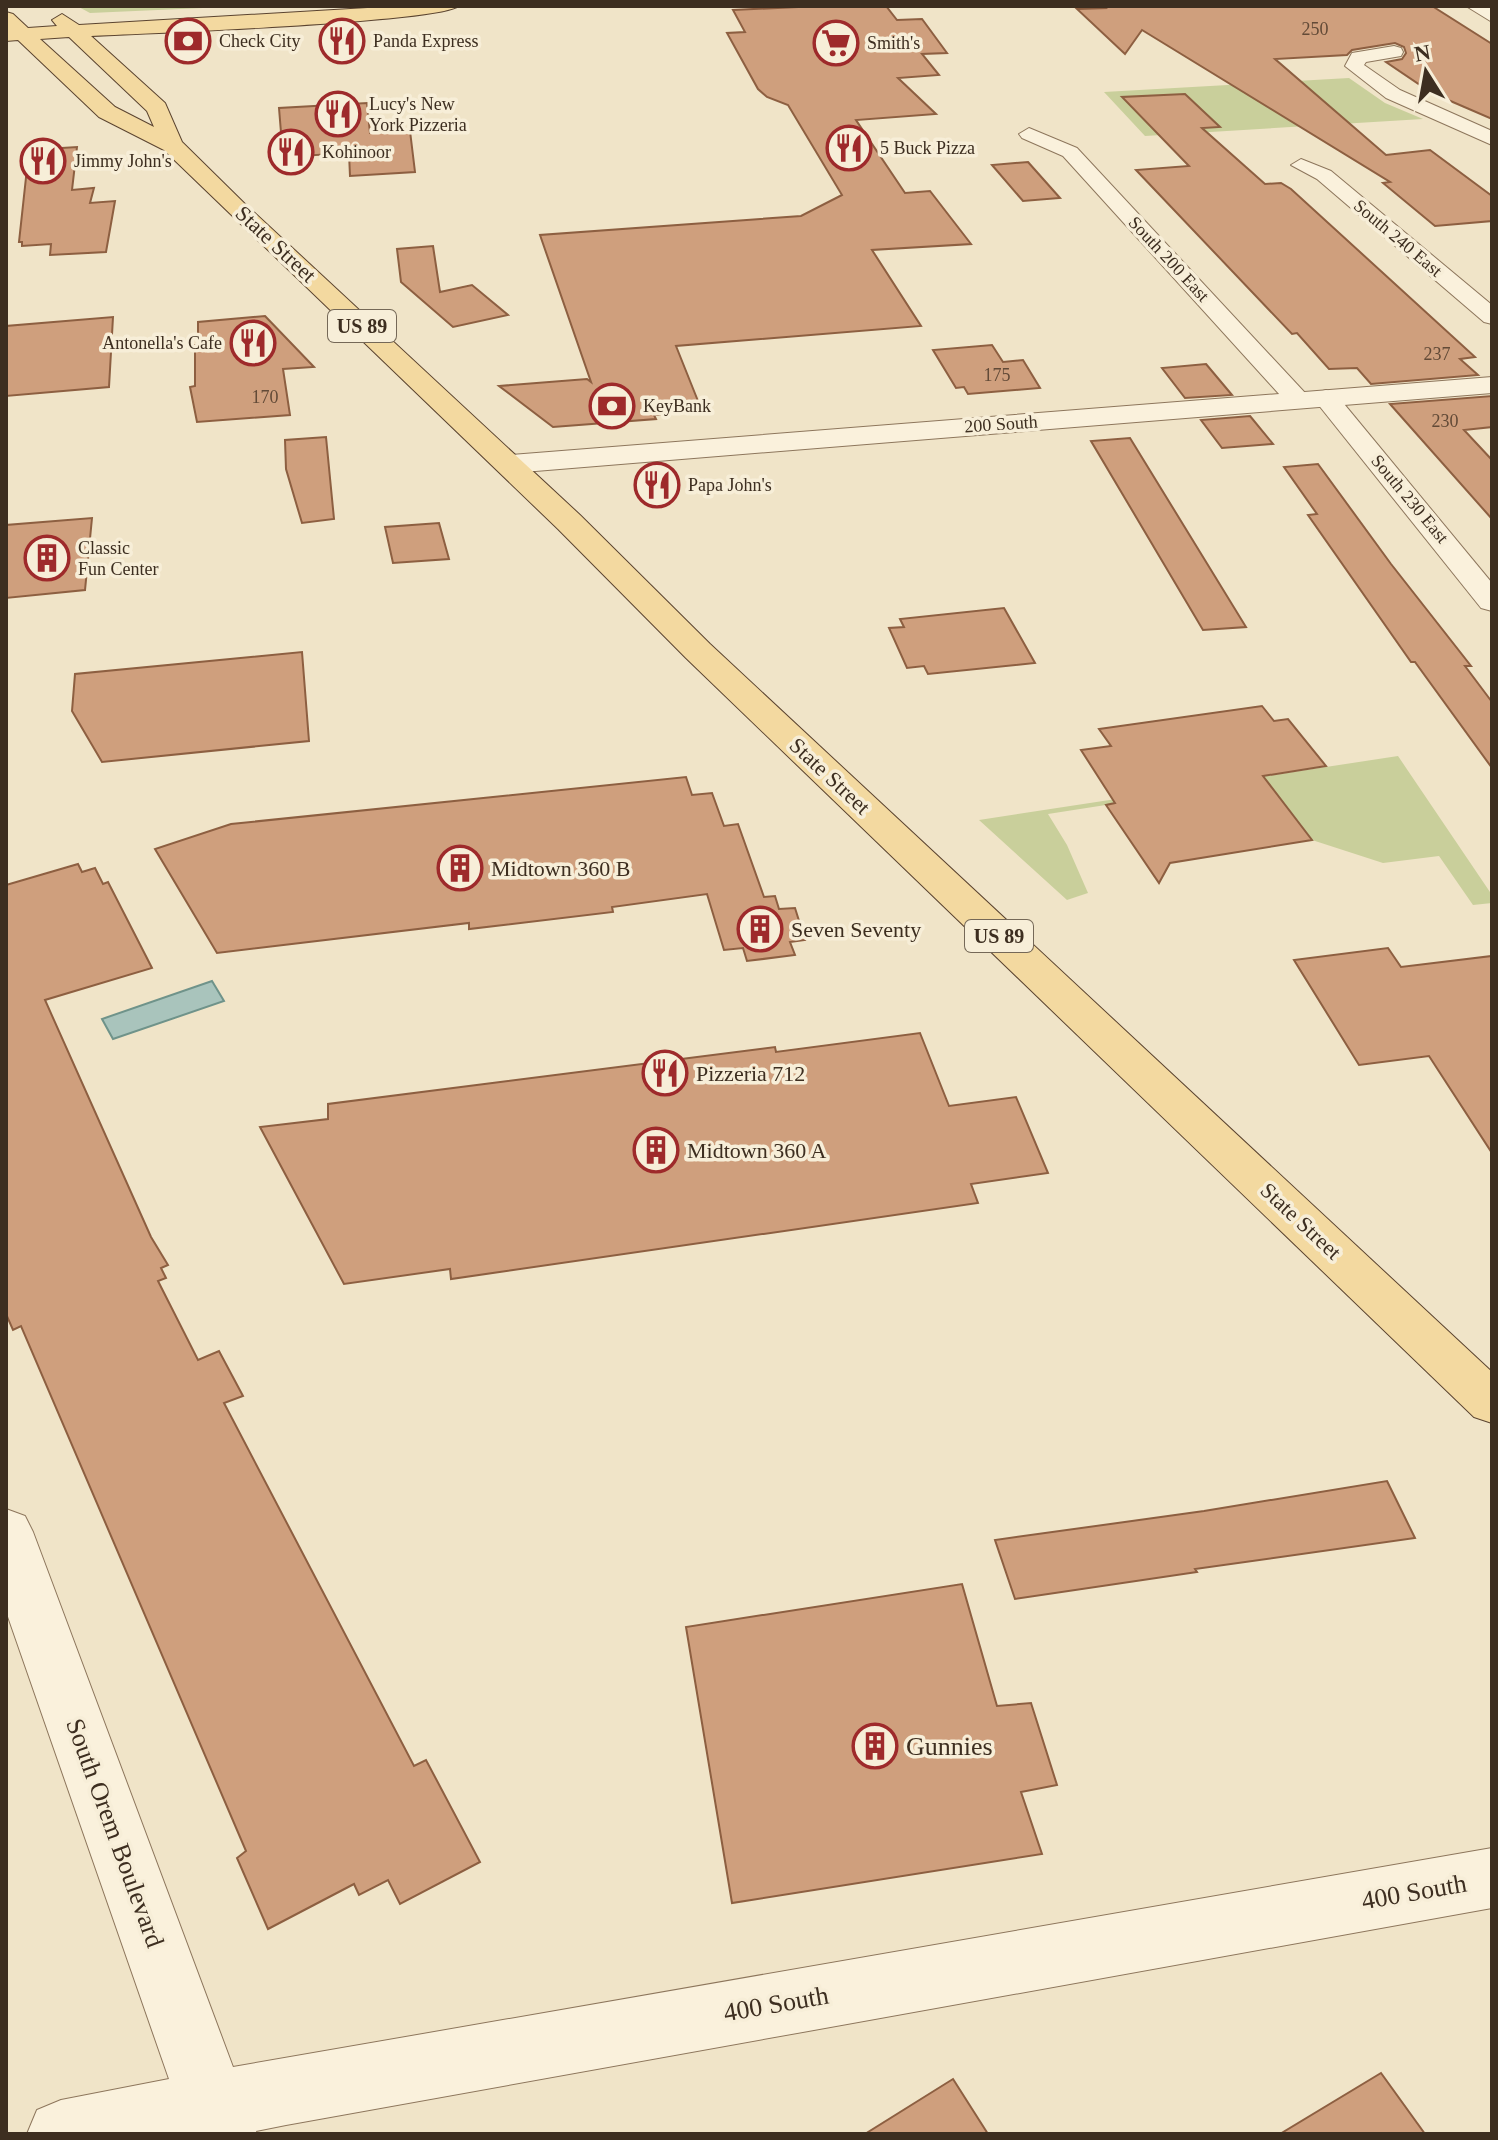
<svg xmlns="http://www.w3.org/2000/svg" width="1498" height="2140" font-family="Georgia,serif">
<rect width="100%" height="100%" fill="#f0e4c8"/>
<g fill="#c9cf9b">
<polygon points="77,6 248,6 90,13"/>
<polygon points="1349,78 1385,103 1423,119 1145,136 1104,92"/>
<polygon points="1398,756 1492,895 1492,903 1473,905 1439,856 1383,863 1312,840 1266,780 1048,814 1067,845 1088,893 1067,900 979,820"/>
</g>
<polygon fill="#a9c4bc" stroke="#6f938a" stroke-width="2" points="212,981 224,1001 113,1039 102,1019"/>
<g fill="#cf9f7d" stroke="#8d5f41" stroke-width="2">
<polygon points="819,6 886,6 897,20 922,19 947,53 922,54 939,75 898,78 936,114 856,120 905,193 930,191 971,244 872,250 921,326 676,346 702,411 654,415 656,419 553,427 499,386 587,379 591,382 540,235 801,216 842,195 788,105 767,97 758,89 727,33 745,32 733,10"/>
<polygon points="1102,6 1432,6 1492,44 1492,119 1432,93 1386,62 1402,59 1406,53 1404,47 1395,43 1352,50 1347,55 1275,59 1386,155 1430,150 1492,196 1492,221 1435,226 1383,183 1390,182 1142,30 1125,54 1077,9 1105,8"/>
<polygon points="1185,94 1220,127 1202,128 1265,184 1281,183 1291,189 1475,357 1460,359 1478,375 1371,384 1357,368 1329,369 1297,333 1292,334 1136,170 1189,166 1122,97"/>
<polygon points="367,103 370,133 410,131 415,172 350,176 349,153 283,157 279,108"/>
<polygon points="77,147 72,190 94,188 90,203 115,201 106,252 50,255 51,244 22,246 22,242 19,242 29,150"/>
<polygon points="1028,162 1060,198 1023,201 992,165"/>
<polygon points="433,246 440,292 472,285 508,315 453,327 401,282 397,249"/>
<polygon points="265,316 314,367 283,369 290,415 197,422 190,387 195,386 195,345 198,345 198,322"/>
<polygon points="113,317 109,387 6,396 6,326"/>
<polygon points="992,345 1003,362 1023,360 1040,388 968,394 964,387 956,388 933,350"/>
<polygon points="1206,364 1232,395 1185,398 1162,368"/>
<polygon points="1492,396 1492,427 1464,430 1492,460 1492,519 1390,404"/>
<polygon points="1250,416 1273,444 1222,448 1201,420"/>
<polygon points="326,437 334,519 302,523 286,469 285,440"/>
<polygon points="1130,438 1246,627 1203,630 1091,441"/>
<polygon points="1318,464 1391,564 1471,666 1465,666 1492,702 1492,768 1415,662 1411,662 1308,515 1317,514 1284,467"/>
<polygon points="92,518 85,590 6,598 6,525"/>
<polygon points="439,523 449,559 393,563 385,527"/>
<polygon points="1004,608 1035,663 928,674 924,666 907,668 889,628 904,627 900,619"/>
<polygon points="302,652 309,741 102,762 72,711 75,674"/>
<polygon points="1262,706 1274,721 1288,719 1326,766 1263,776 1312,840 1170,863 1159,883 1106,805 1115,803 1081,750 1111,746 1099,729"/>
<polygon points="686,777 692,795 712,793 724,826 738,824 764,897 775,896 779,909 795,908 805,940 790,942 795,955 747,961 743,948 724,950 707,894 612,907 613,912 469,929 469,923 217,953 155,849 231,824"/>
<polygon points="78,864 82,872 95,868 103,884 108,882 152,968 45,1000 151,1237 168,1265 161,1268 166,1278 158,1281 198,1360 219,1351 243,1396 224,1403 414,1766 426,1760 480,1862 400,1904 388,1880 359,1895 354,1884 268,1929 237,1858 246,1851 21,1326 13,1330 6,1314 6,885"/>
<polygon points="1388,948 1401,967 1492,956 1492,1153 1429,1056 1359,1065 1294,960"/>
<polygon points="920,1033 949,1106 1016,1097 1048,1173 971,1184 978,1203 451,1279 450,1269 344,1284 260,1127 328,1119 328,1104 775,1047 776,1052"/>
<polygon points="1387,1481 1415,1538 1195,1569 1197,1572 1015,1599 995,1540 1204,1511"/>
<polygon points="962,1584 997,1706 1031,1703 1057,1785 1021,1792 1042,1854 732,1903 686,1627"/>
<polygon points="1381,2073 1425,2134 1280,2134"/>
<polygon points="953,2079 988,2134 865,2134"/>
</g>
<g fill="none" stroke-linecap="round" stroke-linejoin="round">
<g stroke="#8d765c" stroke-width="2">
<g id="minor">
<polygon points="1466,6 1487,6 1492,9 1492,22"/>
<polygon points="1394,46 1401,48 1403,52 1401,56 1366,62 1364,65 1400,90 1492,131 1492,145 1386,98 1345,66 1352,53"/>
<polygon points="1029,128 1077,148 1307,395 1311,400 1307,405 1289,405 1063,156 1022,138 1019,134"/>
<polygon points="1301,159 1331,171 1492,305 1492,324 1484,322 1317,179 1291,165"/>
<polygon points="1326,390 1335,393 1492,583 1492,611 1481,608 1313,398 1317,393"/>
</g>
</g>
<g stroke="#8d765c" stroke-width="2">
<g id="tertiary">
<polygon points="1492,377 1492,393 511,473 500,470 496,464 500,458 511,455"/>
<polygon points="6,1509 25,1516 33,1532 233,2067 1492,1848 1492,1908 286,2125 256,2131 257,2134 27,2134 37,2110 61,2100 169,2079 6,1611"/>
</g>
</g>
<g stroke="#5b4430" stroke-width="2">
<path id="primary" d="M401 6H458C443 22 136 34 91 36L165 103 182 142 245 204 580 515 710 644 1492 1372V1423L1474 1417 686 658 558 529 164 150 99 117 18 40 6 41V12L13 14 28 28 57 26 52 20 62 14 79 25ZM69 37 147 111 154 127 115 107 40 39Z"/>
</g>
<use href="#minor" fill="#faf1dc" fill-rule="evenodd"/>
<use href="#tertiary" fill="#faf1dc" fill-rule="evenodd"/>
<use href="#primary" fill="#f3d9a0" fill-rule="evenodd"/>
</g>
<defs>
<g id="bank-ring" transform="scale(2.3)"><circle r="9.5" fill="#f7eed8" stroke="#9e2a2b" stroke-width="1.5"/><path d="M-6-4H6V4H-6ZM0-2.3a2.3 2.3 0 1 0 0 4.6a2.3 2.3 0 1 0 0-4.6Z" fill="#9e2a2b"/></g>
<g id="restaurant-ring" transform="scale(2.3)"><circle r="9.5" fill="#f7eed8" stroke="#9e2a2b" stroke-width="1.5"/><path d="M-5-6h1v4h1v-4h1v4h1v-4h1v5L-1.5 .5V6h-2V.5L-5-1ZM5-6V6H3V1.5H1.5Q1.5-4 5-6Z" fill="#9e2a2b"/></g>
<g id="supermarket-ring" transform="scale(2.3)"><circle r="9.5" fill="#f7eed8" stroke="#9e2a2b" stroke-width="1.5"/><path d="M-6-5.5h2.5l.6 2H6L4.5 2H-2.5L-4.4-4H-6ZM-1.5 3.2a1.3 1.3 0 1 0 .1 0ZM3 3.2a1.3 1.3 0 1 0 .1 0Z" fill="#9e2a2b"/></g>
<g id="building-ring" transform="scale(2.3)"><circle r="9.5" fill="#f7eed8" stroke="#9e2a2b" stroke-width="1.5"/><path d="M-4-6H4V6H1V3H-1V6H-4ZM-2.5-4.3h1.7v1.8h-1.7ZM.8-4.3h1.7v1.8H.8ZM-2.5-1h1.7V.8h-1.7ZM.8-1h1.7V.8H.8Z" fill="#9e2a2b"/></g>
</defs>
<g fill-rule="evenodd">
<use href="#bank-ring" x="188" y="41"/>
<use href="#restaurant-ring" x="342" y="41"/>
<use href="#supermarket-ring" x="836" y="43"/>
<use href="#restaurant-ring" x="338" y="114"/>
<use href="#restaurant-ring" x="849" y="148"/>
<use href="#restaurant-ring" x="291" y="152"/>
<use href="#restaurant-ring" x="43" y="161"/>
<use href="#restaurant-ring" x="253" y="343"/>
<use href="#bank-ring" x="612" y="406"/>
<use href="#restaurant-ring" x="657" y="485"/>
<use href="#building-ring" x="47" y="558"/>
<use href="#building-ring" x="460" y="868"/>
<use href="#building-ring" x="760" y="929"/>
<use href="#restaurant-ring" x="665" y="1073"/>
<use href="#building-ring" x="656" y="1150"/>
<use href="#building-ring" x="875" y="1746"/>
</g>
<g text-anchor="middle" dominant-baseline="central" stroke-width="7" stroke-linejoin="round" paint-order="stroke">
<g font-size="18" fill="#624a37">
<text x="1315" y="29">250</text>
<text x="1437" y="354">237</text>
<text x="997" y="375">175</text>
<text x="265" y="397">170</text>
<text x="1445" y="421">230</text>
</g>
<g font-size="18" fill="#3d2e20" stroke="#f7eed8" text-anchor="start">
<text x="219" y="41">Check City</text>
<text x="373" y="41">Panda Express</text>
<text x="867" y="43">Smith's</text>
<text x="369" y="104">Lucy's New<tspan x="369" dy="21">York Pizzeria</tspan></text>
<text x="880" y="148">5 Buck Pizza</text>
<text x="322" y="152">Kohinoor</text>
<text x="74" y="161">Jimmy John's</text>
<text x="222" y="343" text-anchor="end">Antonella's Cafe</text>
<text x="643" y="406">KeyBank</text>
<text x="688" y="485">Papa John's</text>
<text x="78" y="548">Classic<tspan x="78" dy="21">Fun Center</tspan></text>
</g>
<g font-size="18" fill="#3d2e20" stroke="#f7eed8">
<text transform="translate(1398 238) rotate(40)">South 240 East</text>
<text transform="translate(1169 259) rotate(47)">South 200 East</text>
<text transform="translate(1001 424) rotate(-4)">200 South</text>
<text transform="translate(1410 499) rotate(50)">South 230 East</text>
</g>
<g fill="#f7eed8" stroke="#756857" stroke-width="2">
<rect x="328" y="310" width="68" height="32" rx="6"/>
<rect x="965" y="920" width="68" height="32" rx="6"/>
</g>
<g font-size="20" font-weight="bold" fill="#3d2e20">
<text x="362" y="326">US 89</text>
<text x="999" y="936">US 89</text>
</g>
<g font-size="22" fill="#3d2e20" stroke="#f7eed8">
<text transform="translate(276 244) rotate(43)">State Street</text>
<text transform="translate(830 776) rotate(43)">State Street</text>
<text transform="translate(1301 1221) rotate(43)">State Street</text>
</g>
<g font-size="22" fill="#3d2e20" stroke="#f7eed8" text-anchor="start">
<text x="491" y="868">Midtown 360 B</text>
<text x="791" y="929">Seven Seventy</text>
<text x="696" y="1073">Pizzeria 712</text>
<text x="687" y="1150">Midtown 360 A</text>
</g>
<g font-size="26" fill="#3d2e20" stroke="#f7eed8" text-anchor="start">
<text x="906" y="1746">Gunnies</text>
</g>
<g font-size="26" fill="#3d2e20" stroke="#f7eed8">
<text transform="translate(115 1833) rotate(70)">South Orem Boulevard</text>
<text transform="translate(1414 1892) rotate(-10)">400 South</text>
<text transform="translate(776 2004) rotate(-10)">400 South</text>
</g>
</g>
<rect width="1498" height="2140" fill="none" stroke="#3d2e20" stroke-width="16"/>
<g transform="translate(1426 72) rotate(349)" stroke="#f7eed8" stroke-width="6" paint-order="stroke">
<path d="M0-6L14 30L0 20L-14 30Z" fill="#3d2e20"/>
<text y="-12" font-size="22" font-weight="bold" text-anchor="middle" fill="#3d2e20">N</text>
</g>
</svg>
